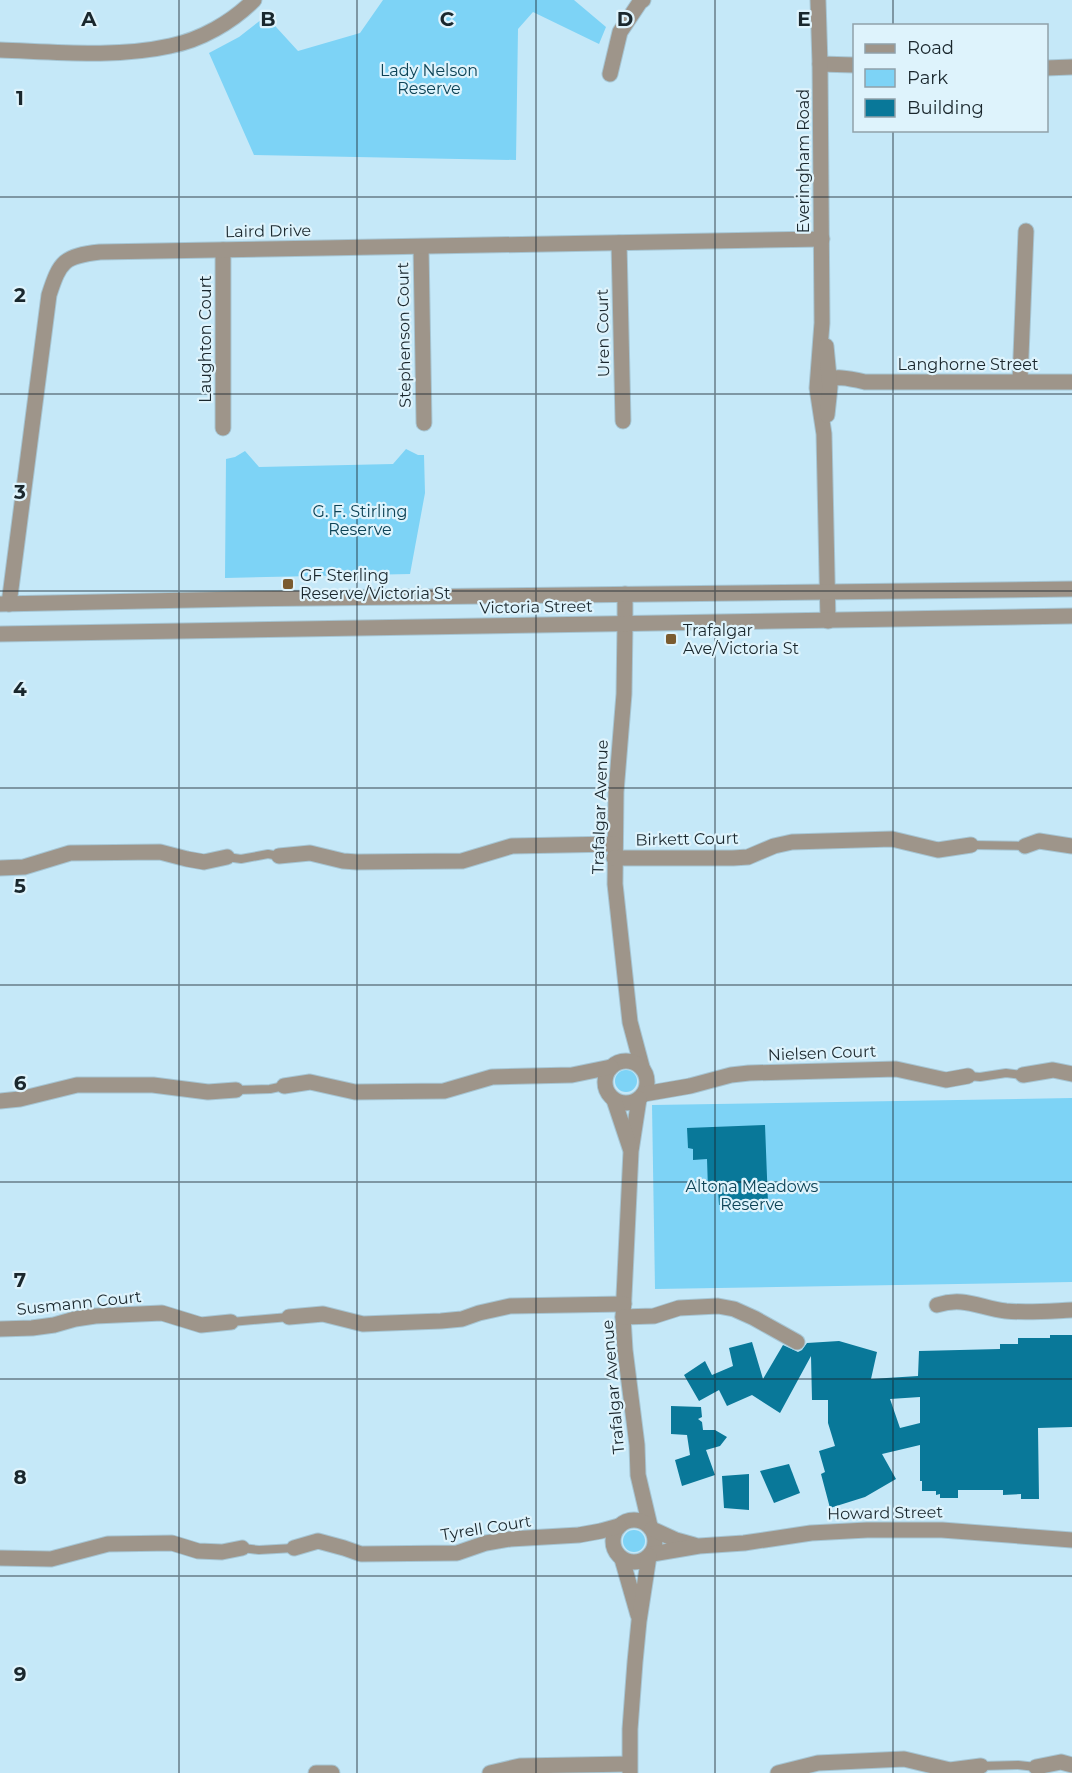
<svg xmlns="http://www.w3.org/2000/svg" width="1072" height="1773" font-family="Montserrat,sans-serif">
<rect width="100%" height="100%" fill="#c5e8f8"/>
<g fill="#7dd3f6">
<polygon points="383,0 574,0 606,27 599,44 533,12 518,29 516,160 254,155 209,53 239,37 266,16 298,51 360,33"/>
<polygon points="406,449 418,455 424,455 425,493 410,574 225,578 226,459 235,457 245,451 259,467 393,464"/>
<circle cx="626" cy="1081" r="11"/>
<polygon points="1072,1098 1072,1282 655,1289 652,1105"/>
<circle cx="634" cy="1541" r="11"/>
</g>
<g fill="#097899" fill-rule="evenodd">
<polygon points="765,1125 768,1203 719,1205 718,1189 708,1189 707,1159 693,1160 693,1149 688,1148 687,1128"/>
<path d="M1050 1335H1072V1427L1038 1428 1039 1499H1021V1494L1003 1495V1490H958V1498H940V1494L936 1495V1491H922V1481H920V1445L882 1454 896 1479 865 1497 830 1508 821 1474 825 1472 819 1451 835 1446 828 1423V1400H812L811 1356 780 1413 752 1395 727 1406 719 1390 699 1401 684 1375 705 1361 712 1375 733 1366 729 1348 752 1342 763 1379 783 1345 798 1352 802 1350 807 1343 839 1341 877 1352 871 1379 918 1376 919 1351 1000 1349V1344H1018V1338H1050ZM920 1397V1423L900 1428 890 1399Z"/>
<polygon points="671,1406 701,1407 702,1417 698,1419 702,1422 703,1430 715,1430 727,1437 720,1446 706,1450 715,1475 682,1486 675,1460 690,1455 687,1435 671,1434"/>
<polygon points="789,1464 800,1493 774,1503 760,1471"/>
<polygon points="749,1474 749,1510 724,1508 722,1476"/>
</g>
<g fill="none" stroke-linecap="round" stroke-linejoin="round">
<g stroke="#a6c5d3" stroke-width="10">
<g id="service">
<polyline points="971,845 1025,846"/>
<polyline points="227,857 241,859 268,854 279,856"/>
<polyline points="968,1076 980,1077 1006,1073 1023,1075"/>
<polyline points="236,1090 270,1089 284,1086"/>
<polyline points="231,1322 289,1317"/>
<polyline points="242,1548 259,1550 294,1548"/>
<polyline points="981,1766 1018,1765 1036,1767"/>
</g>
</g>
<g stroke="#a6c5d3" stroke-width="17">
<g id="minor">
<path d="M0 50C55 52 116 58 170 46 201 40 232 22 254 0"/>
<polyline points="820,64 854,65"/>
<polyline points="1046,68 1072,67"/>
<polyline points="610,74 620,32 640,2 643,0"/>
<polyline points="619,243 623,421"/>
<polyline points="421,247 424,423"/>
<polyline points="223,250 223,428"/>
<polyline points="1020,381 1026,231"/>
<path d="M819 382C835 375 848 378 865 382H1072"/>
<path d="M9 604 49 295C60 261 64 256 100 252L822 239"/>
<polyline points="625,624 624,694 616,792 615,884 630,1022 642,1067"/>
<polyline points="1025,846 1039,841 1072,846"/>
<polyline points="279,856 310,853 343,861 357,862 462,861 512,846 614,844"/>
<polyline points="614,858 733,858 748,857 774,846 792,842 892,839 938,850 971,845"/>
<polyline points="0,868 24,867 70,853 160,852 187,859 204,862 227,857"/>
<circle cx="626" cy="1082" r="21"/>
<polyline points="1023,1075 1053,1070 1072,1074"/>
<polyline points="284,1086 310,1082 355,1092 444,1091 492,1077 572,1075 611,1067"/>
<polyline points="644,1094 690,1086 731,1075 749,1073 896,1069 946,1080 968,1076"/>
<polyline points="639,1099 631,1151 623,1317 625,1350 637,1445 638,1475 650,1526"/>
<polyline points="614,1100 630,1148"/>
<polyline points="0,1101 20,1099 77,1085 153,1085 208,1092 236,1090"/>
<path d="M937 1305C964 1296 980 1308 1006 1311 1028 1313 1050 1311 1072 1310"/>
<polyline points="289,1317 323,1314 363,1324 441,1321 462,1319 479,1313 510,1306 624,1304"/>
<polyline points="623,1317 654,1316 679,1308 718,1306 734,1309 754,1318 797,1342"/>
<polyline points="0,1329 32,1328 54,1325 75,1319 95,1316 162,1313 201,1325 231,1322"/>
<circle cx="634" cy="1541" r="21"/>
<polyline points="652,1529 676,1540 694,1545"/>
<polyline points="294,1548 318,1541 344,1548 361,1554 457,1553 486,1543 510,1539 579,1535 601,1531 619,1526"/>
<polyline points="652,1554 699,1546 744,1543 811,1533 867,1530 942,1530 1072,1540"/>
<polyline points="0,1558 51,1559 108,1544 172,1543 198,1551 222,1552 242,1548"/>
<polyline points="622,1559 638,1615"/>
<polyline points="1036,1767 1061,1762 1072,1765"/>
<polyline points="316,1773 332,1773"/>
<polyline points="490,1773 520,1766 629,1764"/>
<polyline points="630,1773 630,1729 635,1662 639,1621 649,1556"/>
<polyline points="778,1773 818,1763 904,1759 950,1770 981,1766"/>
</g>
</g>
<g stroke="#a6c5d3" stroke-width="17">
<g id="tertiary">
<polyline points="818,0 820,64 822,323 817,388 824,434 828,621"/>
<polyline points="826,346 830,387 827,415"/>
<polyline points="625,594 625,624"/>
<polyline points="0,604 241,599 1072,589"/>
<polyline points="0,634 1072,616"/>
</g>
</g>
<use href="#service" stroke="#9e958a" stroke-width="8"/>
<use href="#minor" stroke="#9e958a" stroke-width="15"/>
<use href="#tertiary" stroke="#9e958a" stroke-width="15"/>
</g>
<path fill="none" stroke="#1a272d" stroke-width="1.5" stroke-opacity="0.55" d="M179 0V1773M357 0V1773M536 0V1773M715 0V1773M893 0V26M893 130V1773M0 197H1072M0 394H1072M0 591H1072M0 788H1072M0 985H1072M0 1182H1072M0 1379H1072M0 1576H1072"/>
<g fill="#7a5b30" stroke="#def3fc" stroke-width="2">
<rect x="282" y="578" width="12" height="12" rx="3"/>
<rect x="665" y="633" width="12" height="12" rx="3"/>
</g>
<g text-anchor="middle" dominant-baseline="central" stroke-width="4.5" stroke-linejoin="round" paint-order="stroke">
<g font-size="16" fill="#0d4356" stroke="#def3fc">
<text x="429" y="70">Lady Nelson<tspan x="429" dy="18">Reserve</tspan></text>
<text x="360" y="511">G. F. Stirling<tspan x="360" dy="18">Reserve</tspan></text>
<text x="752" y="1186">Altona Meadows<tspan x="752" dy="18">Reserve</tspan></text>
</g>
<g font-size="16" fill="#1a272d" stroke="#def3fc">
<text transform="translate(803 161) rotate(-90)">Everingham Road</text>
<text transform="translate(268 231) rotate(-1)">Laird Drive</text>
<text transform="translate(603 333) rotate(-91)">Uren Court</text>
<text transform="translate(404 335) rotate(-91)">Stephenson Court</text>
<text transform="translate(205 339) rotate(-90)">Laughton Court</text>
<text x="968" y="364">Langhorne Street</text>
<text transform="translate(536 607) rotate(-1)">Victoria Street</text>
<text transform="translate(600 807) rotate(-88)">Trafalgar Avenue</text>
<text transform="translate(687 839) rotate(-1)">Birkett Court</text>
<text transform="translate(822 1053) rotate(-2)">Nielsen Court</text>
<text transform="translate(79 1303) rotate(-6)">Susmann Court</text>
<text transform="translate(613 1387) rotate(-95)">Trafalgar Avenue</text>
<text transform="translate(885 1513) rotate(-1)">Howard Street</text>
<text transform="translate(486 1528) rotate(-9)">Tyrell Court</text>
</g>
<g font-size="16" fill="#1a272d" stroke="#def3fc" text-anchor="start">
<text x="300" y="575">GF Sterling<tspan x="300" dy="18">Reserve/Victoria St</tspan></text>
<text x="683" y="630">Trafalgar<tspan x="683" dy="18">Ave/Victoria St</tspan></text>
</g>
</g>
<g font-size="20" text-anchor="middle" font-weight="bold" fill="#1a272d" stroke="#def3fc" stroke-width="4.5" stroke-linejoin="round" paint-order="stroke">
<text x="89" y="26">A</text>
<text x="268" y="26">B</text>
<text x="447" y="26">C</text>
<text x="625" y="26">D</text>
<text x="804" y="26">E</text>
<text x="20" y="105">1</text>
<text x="20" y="302">2</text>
<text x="20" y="499">3</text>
<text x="20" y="696">4</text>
<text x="20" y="893">5</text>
<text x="20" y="1090">6</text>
<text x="20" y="1287">7</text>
<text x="20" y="1484">8</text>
<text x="20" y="1681">9</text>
</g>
<rect x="853" y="24" width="195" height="108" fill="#def3fc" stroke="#90a1a9" stroke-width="1.5"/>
<rect x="865" y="44" width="30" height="9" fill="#9e958a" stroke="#90a1a9" stroke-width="1.5"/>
<text x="907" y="54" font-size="18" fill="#1a272d">Road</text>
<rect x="865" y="69" width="30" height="18" fill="#7dd3f6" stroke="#90a1a9" stroke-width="1.5"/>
<text x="907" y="84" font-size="18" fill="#1a272d">Park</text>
<rect x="865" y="99" width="30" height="18" fill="#097899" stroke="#90a1a9" stroke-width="1.5"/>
<text x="907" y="114" font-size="18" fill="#1a272d">Building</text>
</svg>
